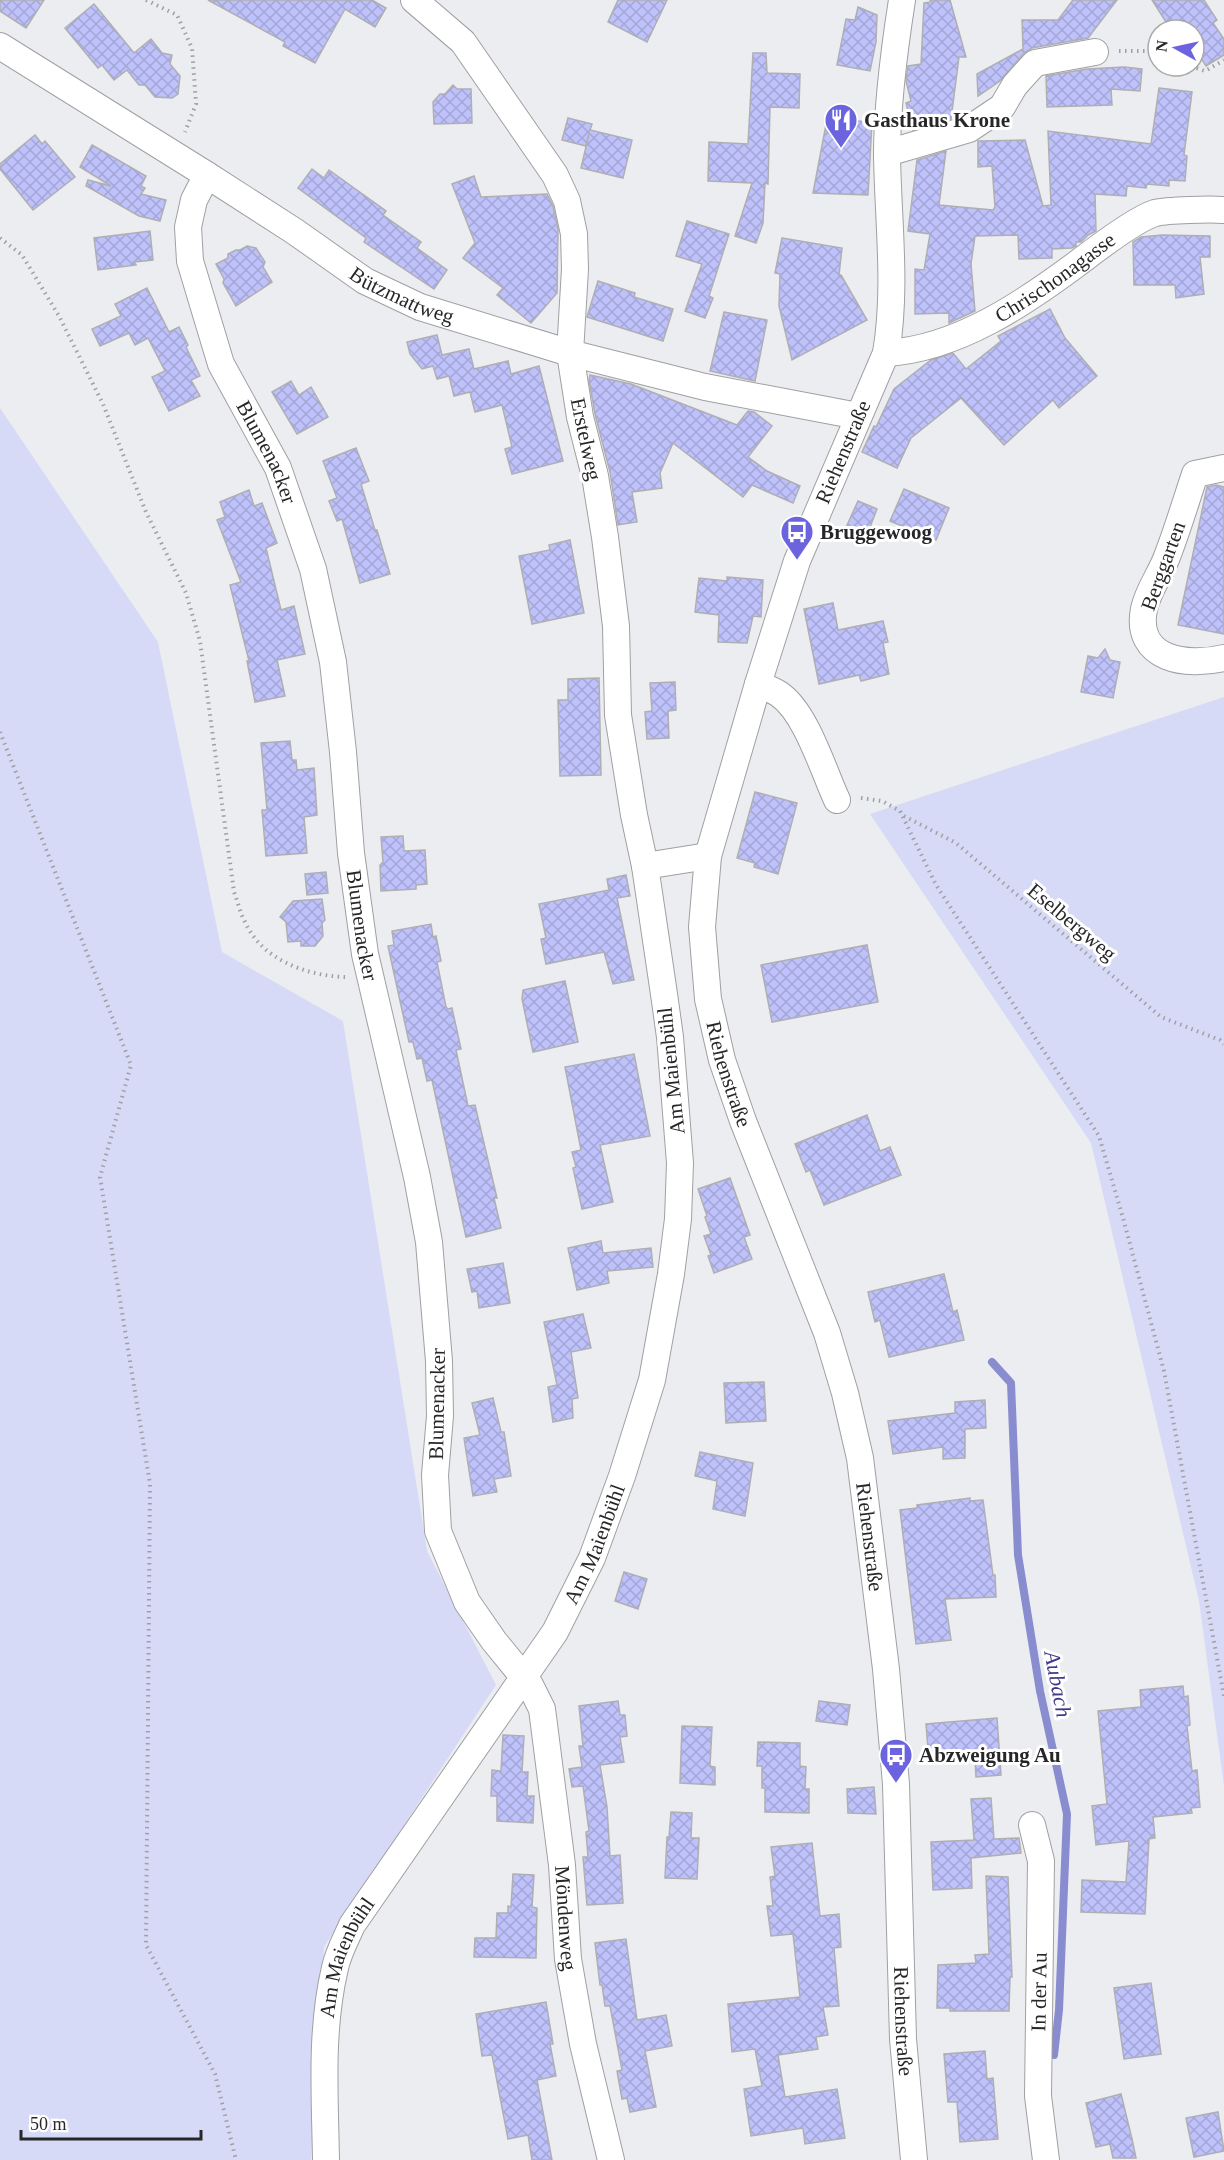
<svg xmlns="http://www.w3.org/2000/svg" width="1224" height="2160" font-family="Georgia,serif">
<defs>
<pattern id="building-cross-hatch" width="8" height="8" patternUnits="userSpaceOnUse" patternTransform="scale(1.5)"><rect width="8" height="8" fill="#bec1fa"/><path d="M0 0l8 8M0 8l8-8" fill="none" stroke="#a3a6d6"/></pattern>
</defs>
<rect width="100%" height="100%" fill="#ecedf0"/>
<g fill="#d7daf7">
<polygon points="0,408 158,642 222,952 343,1021 427,1551 496,1685 324,1947 311,2160 0,2160"/>
<polygon points="1224,697 1224,1786 1199,1601 1091,1143 870,814"/>
</g>
<g fill="none" stroke-linecap="round" stroke-linejoin="round">
<polyline stroke="#8a8cd0" stroke-width="8" points="992,1362 1011,1383 1018,1555 1040,1691 1067,1814 1059,2010 1054,2055"/>
</g>
<g fill="url(#building-cross-hatch)" stroke="#afafb3" stroke-width="1.5">
<polygon points="0,0 44,0 26,28 0,11"/>
<polygon points="208,0 372,0 386,8 375,27 345,9 315,63 283,46 285,42"/>
<polygon points="618,0 667,0 647,42 608,22"/>
<polygon points="930,0 950,0 966,57 959,57 951,119 913,130 906,103 911,101 906,81 908,66 921,64 924,3 931,2"/>
<polygon points="1073,0 1117,0 1088,38 1032,48 1024,53 1000,81 978,96 977,74 1023,49 1022,20 1058,20"/>
<polygon points="1152,0 1204,0 1217,20 1213,23 1224,39 1224,55 1206,66 1194,47 1194,30 1171,30"/>
<polygon points="94,4 134,53 151,39 162,53 172,55 170,64 180,76 178,94 172,98 155,97 145,85 139,85 127,70 114,80 102,65 98,68 65,28"/>
<polygon points="858,7 877,15 876,42 870,71 837,65 846,19 855,20"/>
<polygon points="753,53 766,53 767,73 800,74 799,108 770,107 768,184 765,183 763,223 756,243 735,236 752,183 708,181 709,142 748,144"/>
<polygon points="1124,67 1142,69 1140,91 1111,89 1112,105 1047,107 1046,76 1087,69"/>
<polygon points="453,85 457,89 471,89 472,123 434,124 433,102 440,94 445,94"/>
<polygon points="1159,88 1192,92 1184,155 1187,156 1185,181 1169,180 1169,186 1147,184 1146,188 1127,186 1126,196 1095,194 1096,231 1088,235 1081,242 1076,242 1076,246 1072,248 1052,249 1052,258 1019,259 1018,235 975,236 971,264 975,311 949,323 949,313 915,314 915,269 924,270 930,234 908,231 917,160 946,151 939,205 993,210 995,207 992,166 978,167 978,141 1025,140 1043,206 1051,205 1048,131 1151,144"/>
<polygon points="568,118 592,124 590,130 632,140 623,178 581,168 589,134 586,146 562,140"/>
<polygon points="827,119 872,122 868,195 813,193"/>
<polygon points="35,135 42,144 45,141 75,177 33,210 0,169 0,164"/>
<polygon points="92,145 146,176 141,186 145,188 141,194 166,200 160,221 139,216 86,186 88,180 111,186 80,167"/>
<polygon points="312,169 324,178 329,170 386,211 383,215 421,242 417,248 447,270 434,289 364,242 366,238 298,188"/>
<polygon points="474,176 481,197 547,194 553,206 558,229 557,293 531,323 497,295 503,288 463,258 475,243 452,184"/>
<polygon points="687,221 729,234 709,296 713,298 705,318 685,311 702,264 676,256"/>
<polygon points="150,231 153,260 134,262 136,265 98,270 94,238"/>
<polygon points="1162,235 1210,236 1210,257 1200,257 1204,294 1176,298 1175,285 1134,285 1133,242 1141,237"/>
<polygon points="782,238 842,248 839,275 841,275 867,320 792,360 779,306 780,274 775,273"/>
<polygon points="247,246 256,248 265,262 263,267 272,282 236,306 223,283 224,279 216,264 228,258 228,254 236,250 240,250"/>
<polygon points="598,281 635,293 634,297 673,309 663,341 587,317"/>
<polygon points="147,288 169,332 179,327 188,345 186,347 200,376 191,380 200,396 169,411 152,377 165,371 148,338 135,345 129,333 100,346 92,329 121,316 115,304"/>
<polygon points="1050,309 1065,338 1097,376 1059,408 1053,400 1004,445 961,398 911,438 897,468 862,452 874,426 876,427 894,389 931,360 953,353 966,369 1001,341 998,336"/>
<polygon points="724,312 767,320 755,381 710,371"/>
<polygon points="437,335 442,355 469,349 474,369 508,361 511,374 539,366 563,461 512,474 505,449 512,447 502,405 475,412 470,392 454,396 449,376 437,379 433,366 422,369 410,354 407,342"/>
<polygon points="590,375 631,384 737,425 748,411 754,412 772,426 748,457 767,471 800,486 793,503 752,485 743,497 673,443 660,473 662,488 632,492 637,522 618,525 610,472 595,414 589,380"/>
<polygon points="291,381 299,395 311,387 328,417 297,434 272,392"/>
<polygon points="356,448 369,481 361,484 375,530 377,530 390,574 360,583 342,519 337,521 329,501 337,498 323,461"/>
<polygon points="1216,485 1224,487 1224,634 1178,625 1207,487"/>
<polygon points="904,489 949,508 936,540 890,521"/>
<polygon points="249,490 254,506 262,503 277,543 266,548 281,610 294,606 305,654 277,660 285,696 255,702 247,661 249,661 230,585 241,582 217,520 225,517 220,502"/>
<polygon points="858,501 877,509 865,540 843,534"/>
<polygon points="570,540 584,613 532,624 519,556 550,550 549,545"/>
<polygon points="727,577 763,580 761,617 753,616 747,643 718,642 719,615 695,612 699,578 727,581"/>
<polygon points="833,603 838,630 883,621 888,642 883,643 889,674 861,681 859,675 819,684 804,609"/>
<polygon points="1105,649 1110,660 1120,662 1113,698 1081,692 1088,656 1098,658"/>
<polygon points="599,678 601,775 560,776 558,700 568,700 568,679"/>
<polygon points="675,682 676,710 668,711 669,738 647,739 645,712 652,711 650,683"/>
<polygon points="290,741 292,760 296,760 297,770 314,768 317,815 304,817 307,853 266,856 262,810 267,810 261,743"/>
<polygon points="755,792 797,803 778,874 754,867 755,863 737,858"/>
<polygon points="403,836 404,851 425,850 427,884 416,885 416,889 381,891 380,865 383,862 381,837"/>
<polygon points="326,872 328,893 307,895 305,874"/>
<polygon points="626,875 630,896 617,898 634,980 613,984 604,952 546,964 541,939 546,938 539,904 609,890 607,879"/>
<polygon points="322,899 325,920 322,923 323,936 315,946 301,946 301,941 288,942 286,922 280,917 293,901"/>
<polygon points="431,924 433,937 436,936 441,961 437,962 446,1007 448,1009 452,1008 461,1049 456,1050 468,1106 475,1105 497,1198 494,1198 501,1228 466,1237 432,1080 427,1081 422,1058 417,1059 413,1042 409,1042 388,946 394,945 392,931"/>
<polygon points="867,945 878,1002 772,1022 761,965"/>
<polygon points="565,981 578,1042 533,1052 522,999 523,990"/>
<polygon points="634,1054 650,1136 600,1145 613,1202 582,1209 573,1168 576,1167 572,1152 581,1150 565,1067"/>
<polygon points="867,1115 880,1151 890,1147 901,1175 824,1205 810,1170 806,1172 795,1144"/>
<polygon points="730,1178 750,1235 744,1237 752,1259 714,1273 708,1256 711,1255 704,1236 711,1234 705,1217 707,1216 698,1189"/>
<polygon points="601,1241 603,1253 651,1248 653,1267 607,1271 609,1283 577,1290 568,1248"/>
<polygon points="503,1263 510,1303 479,1308 477,1291 472,1292 467,1269"/>
<polygon points="944,1274 953,1312 957,1310 964,1340 889,1357 880,1320 875,1322 868,1292"/>
<polygon points="583,1314 591,1348 571,1352 578,1398 572,1399 573,1418 553,1422 548,1387 557,1385 544,1322"/>
<polygon points="764,1382 766,1421 726,1423 724,1383"/>
<polygon points="493,1398 501,1432 504,1432 511,1476 494,1479 497,1492 473,1496 464,1438 480,1435 472,1403"/>
<polygon points="985,1400 986,1428 965,1429 965,1458 943,1459 943,1447 893,1454 888,1421 955,1413 955,1402"/>
<polygon points="700,1452 753,1463 745,1516 713,1509 717,1481 695,1476"/>
<polygon points="970,1498 970,1501 983,1500 993,1575 995,1575 996,1597 945,1599 951,1640 916,1644 900,1510 917,1508 917,1505"/>
<polygon points="624,1572 647,1579 638,1609 615,1601"/>
<polygon points="1183,1686 1184,1697 1188,1696 1190,1725 1187,1726 1192,1771 1197,1770 1200,1807 1191,1808 1192,1813 1153,1817 1155,1838 1149,1839 1145,1914 1081,1912 1082,1880 1126,1882 1129,1841 1096,1845 1092,1806 1107,1804 1098,1711 1141,1707 1140,1690"/>
<polygon points="618,1701 620,1715 625,1715 627,1736 620,1737 624,1762 600,1765 607,1807 610,1856 620,1855 623,1903 587,1905 583,1857 588,1857 586,1832 589,1831 583,1786 572,1787 569,1769 582,1767 579,1746 583,1746 579,1706"/>
<polygon points="819,1701 850,1705 847,1725 816,1721"/>
<polygon points="997,1718 1001,1775 976,1777 975,1759 929,1762 926,1724"/>
<polygon points="682,1726 712,1727 710,1766 715,1767 715,1785 680,1783"/>
<polygon points="503,1735 524,1736 522,1772 528,1772 527,1796 534,1796 533,1823 497,1821 497,1796 491,1796 492,1770 501,1771"/>
<polygon points="758,1742 800,1743 800,1766 806,1767 805,1789 809,1789 809,1813 765,1812 765,1788 762,1788 762,1766 757,1766"/>
<polygon points="874,1787 876,1814 848,1813 847,1789"/>
<polygon points="991,1798 994,1839 1019,1838 1021,1853 971,1858 972,1888 933,1890 931,1842 974,1840 971,1799"/>
<polygon points="671,1812 692,1813 691,1838 699,1838 697,1879 665,1878 667,1837 669,1837"/>
<polygon points="812,1843 820,1916 839,1914 841,1947 834,1948 839,2006 823,2007 828,2035 816,2037 818,2049 778,2055 785,2097 837,2089 845,2138 805,2144 803,2128 751,2136 744,2089 762,2086 755,2049 732,2052 728,2004 800,1997 793,1934 771,1936 767,1906 773,1906 770,1877 775,1876 771,1847"/>
<polygon points="513,1874 534,1875 532,1907 537,1908 536,1958 474,1957 475,1938 496,1938 497,1913 508,1913 508,1906 511,1907"/>
<polygon points="986,1876 1008,1877 1012,1977 1010,1977 1009,2011 950,2011 950,2008 937,2008 938,1965 976,1963 975,1955 989,1954"/>
<polygon points="626,1939 637,2020 666,2015 672,2046 645,2051 656,2107 630,2112 627,2098 622,2099 617,2071 622,2070 610,2006 605,2006 602,1985 600,1985 595,1943"/>
<polygon points="1151,1983 1161,2054 1124,2059 1114,1988"/>
<polygon points="546,2002 553,2044 550,2044 556,2076 537,2080 552,2160 532,2160 528,2135 508,2139 492,2055 482,2056 476,2014"/>
<polygon points="985,2051 987,2079 993,2078 998,2139 960,2142 957,2102 948,2102 944,2054"/>
<polygon points="1121,2094 1132,2139 1136,2158 1113,2158 1110,2144 1096,2147 1086,2103"/>
<polygon points="1218,2112 1224,2151 1194,2157 1186,2118"/>
</g>
<g fill="none" stroke-linecap="round" stroke-linejoin="round">
<g stroke="#a0a0a3" stroke-width="28">
<g id="minor">
<path id="s1" d="M902 0C894 51 887 103 887 155 888 221 897 288 886 353L797 561 758 684 708 856 702 927 708 999 722 1060 743 1121 827 1333 845 1393 860 1458 886 1669 896 1784 903 2039 914 2160"/>
<path id="s2" d="M0 46 207 175 294 231 365 281 420 307 570 353 705 387 858 416"/>
<polyline points="887,153 969,129 1002,107 1015,85 1035,63 1095,52"/>
<path id="s3" d="M207 175 194 200 188 227 190 261 221 364 278 468 313 569 333 662 343 752 351 853 365 954 417 1177 429 1242 439 1361 440 1416 435 1475 438 1531 467 1602 494 1641 530 1685 542 1709 562 1865 568 1959 583 2044 611 2160"/>
<path id="s4" d="M886 353C958 349 1026 302 1082 260 1099 247 1136 219 1155 213 1168 210 1210 209 1224 210"/>
<path d="M1224 468 1195 474C1186 501 1178 528 1168 554 1162 572 1148 590 1144 609 1134 660 1187 667 1224 658"/>
<path d="M758 684C765 687 773 690 779 694 806 712 823 770 837 800"/>
<polyline points="645,866 708,856"/>
<polyline points="1032,1825 1041,1861 1038,2096 1046,2160"/>
<path id="s5" d="M326 2160C325 2096 320 2031 335 1968 338 1953 346 1939 352 1925L555 1632 592 1558 622 1476 652 1380 671 1274 678 1219 680 1163 670 1037 664 994 645 866 634 815 618 715 616 626 605 537 595 476 580 417 570 353 575 269 574 234 567 201 555 175 463 42 414 0"/>
</g>
</g>
<g stroke="#a0a0a3" stroke-width="4" stroke-dasharray="1.5 4.5" stroke-linecap="butt">
<polyline points="146,0 177,15 192,48 196,104 185,132"/>
<polyline points="1119,51 1145,51 1158,55"/>
<polyline points="1191,66 1205,71 1224,60"/>
<path d="M0 238 22 255 59 316 103 404 146 512 186 593 200 641 234 892C238 902 240 913 245 922 262 960 307 976 346 977"/>
<polyline points="0,732 131,1065 100,1177 150,1484 146,1945 215,2074 236,2160"/>
<polyline points="861,798 882,801 900,811 936,885 1099,1136 1123,1218 1164,1371 1224,1696"/>
<polyline points="904,816 956,843 1161,1017 1220,1040 1224,1044"/>
</g>
<use href="#minor" stroke="#fff" stroke-width="26"/>
</g>
<defs>
<g id="restaurant-pin" transform="scale(1.725)"><path d="M0 17L-7.5 6A9.5 9.5 0 1 1 7.5 6Z" fill="#6c64de" stroke="#fff"/><path d="M-5-6h1v4h1v-4h1v4h1v-4h1v5L-1.5 .5V6h-2V.5L-5-1ZM5-6V6H3V1.5H1.5Q1.5-4 5-6Z" fill="#fff"/></g>
<g id="bus-pin" transform="scale(1.725)"><path d="M0 17L-7.5 6A9.5 9.5 0 1 1 7.5 6Z" fill="#6c64de" stroke="#fff"/><path d="M-5-6H5V4H4V6H2V4H-2V6H-4V4H-5ZM-3.5-4V0h7V-4ZM-3.5 1.2v1.5H-2V1.2ZM2 1.2v1.5H3.5V1.2Z" fill="#fff"/></g>
</defs>
<g fill-rule="evenodd">
<use href="#restaurant-pin" x="841" y="120"/>
<use href="#bus-pin" x="797" y="532"/>
<use href="#bus-pin" x="896" y="1755"/>
</g>
<g text-anchor="middle" dominant-baseline="central" stroke-width="6" stroke-linejoin="round" paint-order="stroke">
<g font-size="21" font-weight="bold" fill="#272729" stroke="#fff" text-anchor="start">
<text x="864" y="120">Gasthaus Krone</text>
<text x="820" y="532">Bruggewoog</text>
<text x="919" y="1755">Abzweigung Au</text>
</g>
<g font-size="21" fill="#272729" stroke="#fff">
<text stroke="none"><textPath href="#s4" startOffset="188">Chrischonagasse</textPath></text>
<text stroke="none"><textPath href="#s2" startOffset="474">Bützmattweg</textPath></text>
<text transform="translate(586 439) rotate(78)">Erstelweg</text>
<text transform="translate(843 452) rotate(-67)">Riehenstraße</text>
<text stroke="none"><textPath href="#s3" startOffset="297">Blumenacker</textPath></text>
<text transform="translate(1163 566) rotate(-70)">Berggarten</text>
<text transform="translate(1072 922) rotate(40)">Eselbergweg</text>
<text stroke="none"><textPath href="#s3" startOffset="783">Blumenacker</textPath></text>
<text transform="translate(671 1071) rotate(-96)">Am Maienbühl</text>
<text stroke="none"><textPath href="#s1" startOffset="1110">Riehenstraße</textPath></text>
<text transform="translate(437 1404) rotate(-89)">Blumenacker</text>
<text stroke="none"><textPath href="#s1" startOffset="1596">Riehenstraße</textPath></text>
<text stroke="none"><textPath href="#s5" startOffset="692">Am Maienbühl</textPath></text>
<text stroke="none"><textPath href="#s3" startOffset="1815">Möndenweg</textPath></text>
<text stroke="none"><textPath href="#s5" startOffset="206">Am Maienbühl</textPath></text>
<text transform="translate(1039 1992) rotate(-89)">In der Au</text>
<text stroke="none"><textPath href="#s1" startOffset="2082">Riehenstraße</textPath></text>
</g>
<g font-size="22" font-style="italic" fill="#3e3888" stroke="#fff">
<text transform="translate(1058 1684) rotate(79)">Aubach</text>
</g>
</g>
<g transform="translate(1176 48) rotate(278)"><circle r="28" fill="#ffffff" stroke="#a9a9a9" stroke-width="1.5"/>
<path d="M0-4.5L10 22L0 15L-10 22Z" fill="#6c64de"/>
<text y="-9" font-size="16" font-weight="bold" text-anchor="middle" fill="#272729">N</text>
</g>
<path d="M21 2130v9h180v-9" fill="none" stroke="#272729" stroke-width="3"/>
<text x="30" y="2130" font-size="18" fill="#272729" stroke="#ffffff" stroke-width="4.5" paint-order="stroke">50 m</text>
</svg>
